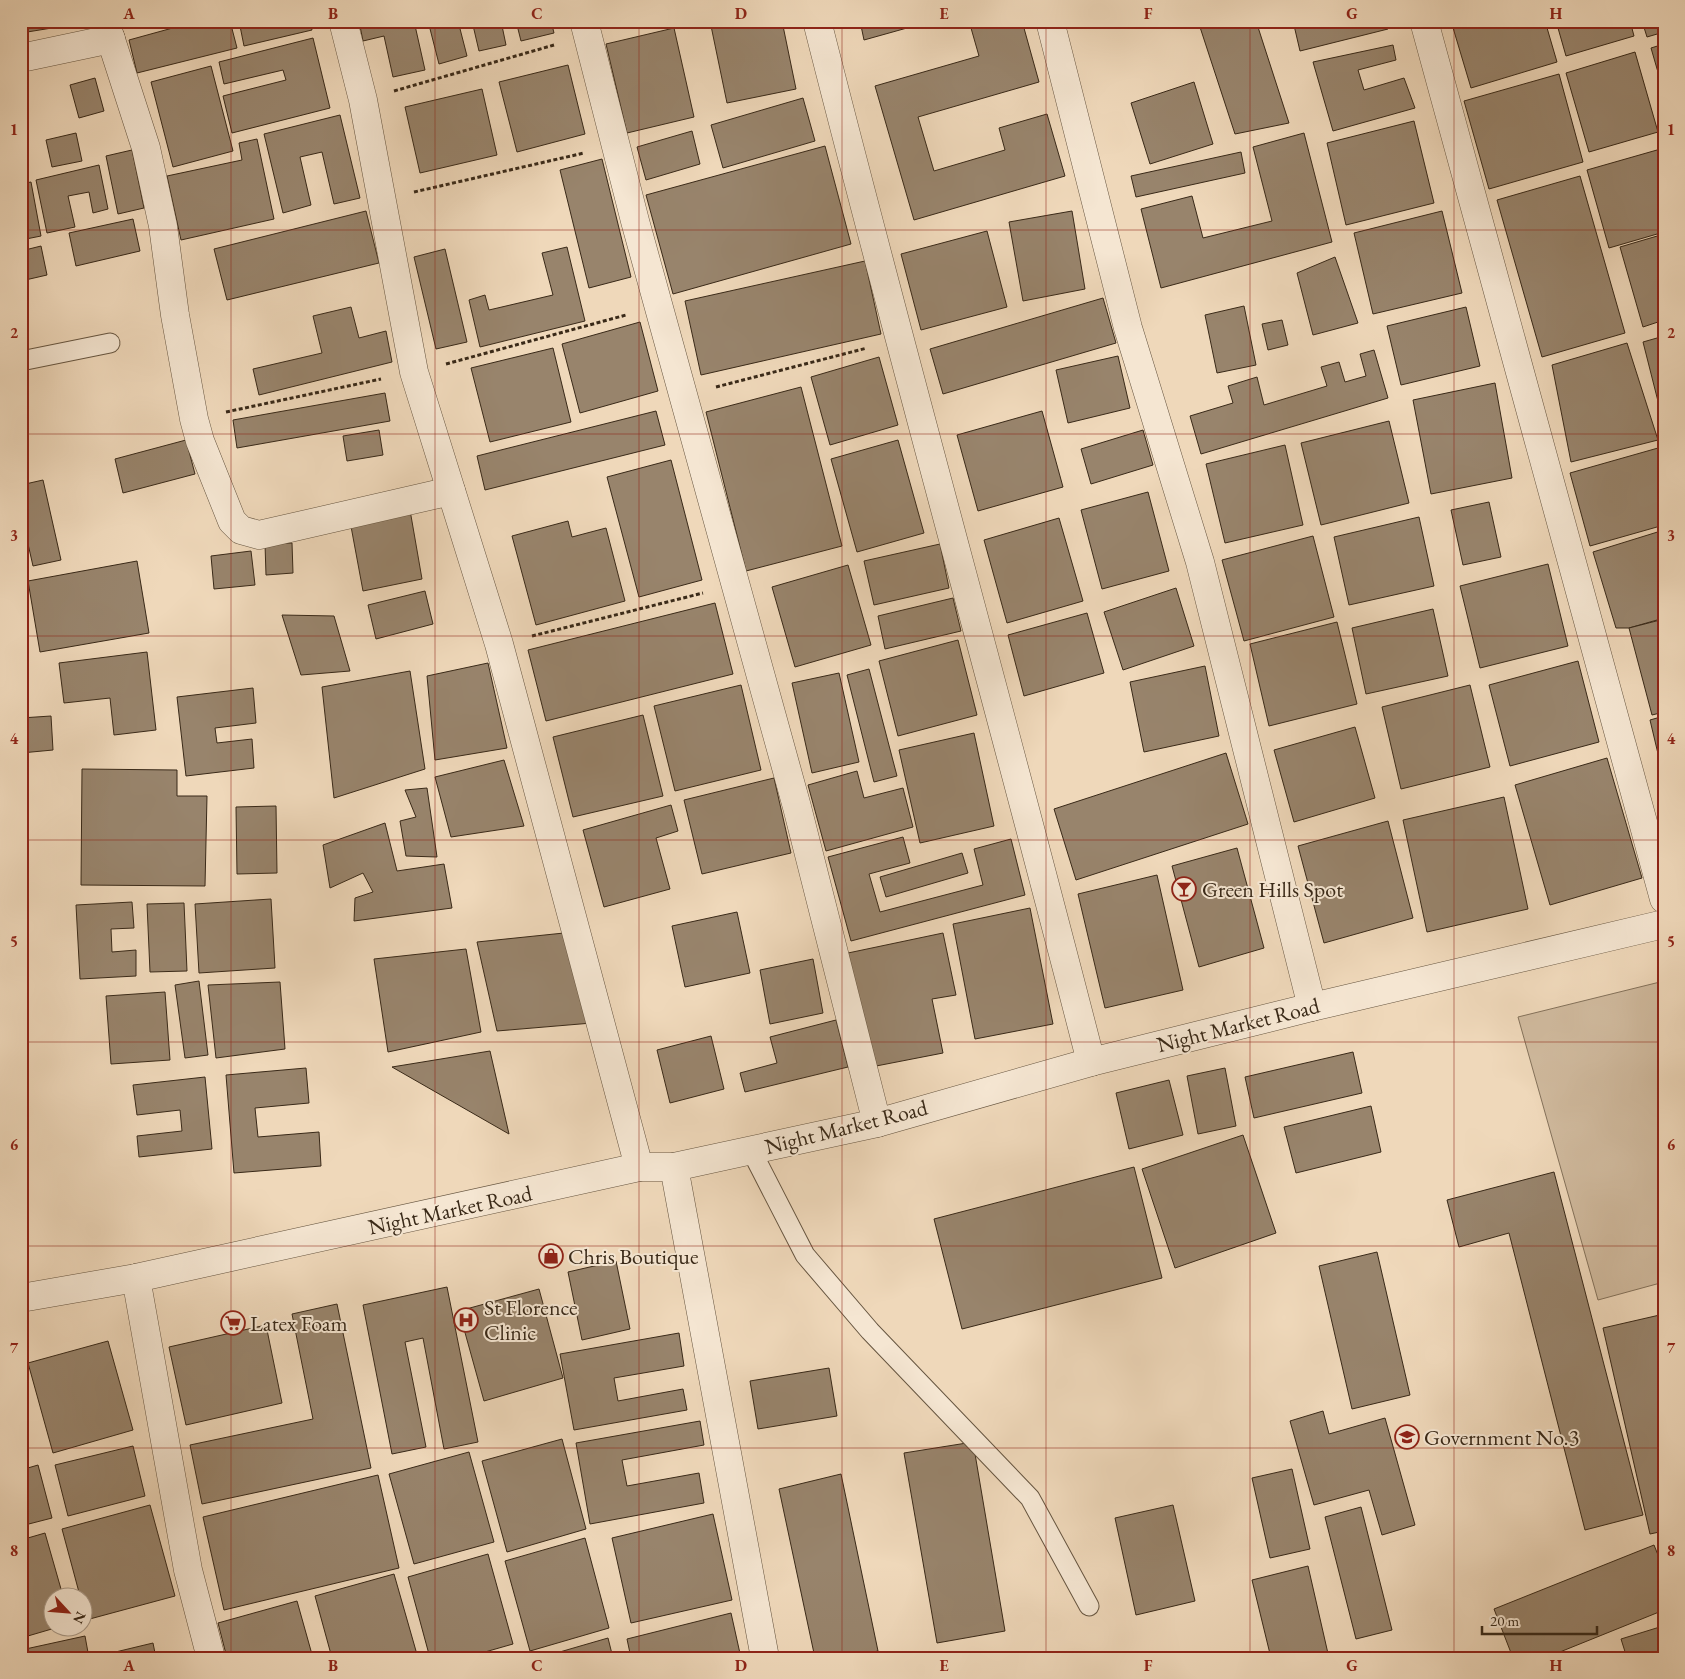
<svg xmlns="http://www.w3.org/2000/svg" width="1685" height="1679" font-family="'EB Garamond',serif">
<rect width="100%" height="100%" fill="#efd8ba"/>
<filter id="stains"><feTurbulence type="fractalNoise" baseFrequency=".004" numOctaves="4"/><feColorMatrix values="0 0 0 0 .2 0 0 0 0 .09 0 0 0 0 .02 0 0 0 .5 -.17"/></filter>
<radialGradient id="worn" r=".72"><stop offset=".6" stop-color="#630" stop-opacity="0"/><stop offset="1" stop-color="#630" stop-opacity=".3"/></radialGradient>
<polygon fill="#d0ba9e" stroke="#84725b" points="1664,981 1664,1282 1598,1300 1518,1017"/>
<g fill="#98846c" stroke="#392918">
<polygon points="21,21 57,21 58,27 21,33"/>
<polygon points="119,21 147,21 120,28"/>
<polygon points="198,21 230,21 237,48 137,73 129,40"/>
<polygon points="239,21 310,21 312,30 244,46"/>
<polygon points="359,21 414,21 425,70 393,77 384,36 363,41"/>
<polygon points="428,21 458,21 467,56 439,64"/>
<polygon points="472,21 501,21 506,45 479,51"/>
<polygon points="516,21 551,21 554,33 521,41"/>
<polygon points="710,21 782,21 796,89 727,103"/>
<polygon points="860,21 932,21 864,40"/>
<polygon points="969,21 1022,21 1039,82 918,117 934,171 1005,150 999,128 1047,114 1065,176 914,220 875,86 979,56"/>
<polygon points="1198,21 1256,21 1289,123 1235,134"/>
<polygon points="1293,21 1386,21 1388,29 1300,51"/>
<polygon points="1451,21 1545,21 1557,62 1471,88"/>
<polygon points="1556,21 1630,21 1634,36 1566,56"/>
<polygon points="1642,21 1664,21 1664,32 1647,37"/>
<polygon points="674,28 694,117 627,133 606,44"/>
<polygon points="313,38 330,108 232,133 223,96 286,80 283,70 224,84 219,62"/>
<polygon points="1664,44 1664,93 1651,48"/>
<polygon points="1393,45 1396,60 1358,70 1364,90 1404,78 1415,108 1333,131 1313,62"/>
<polygon points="1635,52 1658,132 1589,152 1566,73"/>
<polygon points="568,65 585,134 517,152 499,82"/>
<polygon points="211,66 233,151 173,167 151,82"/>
<polygon points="1559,74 1583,162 1489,189 1464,101"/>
<polygon points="95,78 104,111 79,118 70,85"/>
<polygon points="1194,82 1213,144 1150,164 1131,103"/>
<polygon points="482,89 497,155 420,173 405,107"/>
<polygon points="803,98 815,141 723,168 711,125"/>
<polygon points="340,115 360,198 334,204 322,152 300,157 311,205 283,213 264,134"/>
<polygon points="1414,121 1434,203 1346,225 1327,143"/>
<polygon points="692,131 700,164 646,180 637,147"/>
<polygon points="76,133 82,161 52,167 46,140"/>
<polygon points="1304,133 1332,242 1161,288 1141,209 1192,196 1203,238 1272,221 1253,147"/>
<polygon points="257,139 274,219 181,240 167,176 242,160 239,143"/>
<polygon points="825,146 851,244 673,294 646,195"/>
<polygon points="1664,148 1664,232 1609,248 1587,170"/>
<polygon points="132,150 144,208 118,214 106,156"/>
<polygon points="1241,152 1245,173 1136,197 1131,176"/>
<polygon points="602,159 631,277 589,288 560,170"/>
<polygon points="99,165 108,209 93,213 89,192 68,196 75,227 47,233 36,180"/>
<polygon points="1580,176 1625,333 1542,357 1497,200"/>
<polygon points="31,182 41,236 21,240 21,184"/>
<polygon points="366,211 379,263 227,300 214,249"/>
<polygon points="1072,211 1085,289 1023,301 1009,222"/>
<polygon points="1442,211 1462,293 1373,314 1354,233"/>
<polygon points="133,219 140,251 76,266 69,233"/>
<polygon points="987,231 1007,307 921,330 901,254"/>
<polygon points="1664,234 1664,320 1643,327 1620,247"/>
<polygon points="41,246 47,275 21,281 21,251"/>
<polygon points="567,247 585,321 480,347 469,300 485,295 489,310 553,295 542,253"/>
<polygon points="445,249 467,342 436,349 414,257"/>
<polygon points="1335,257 1358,323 1313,335 1297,273"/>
<polygon points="865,261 881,334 701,375 685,301"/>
<polygon points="1103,298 1116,343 943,394 930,349"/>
<polygon points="1244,306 1256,365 1217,373 1205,315"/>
<polygon points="351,307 359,338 386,331 392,362 259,395 253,369 322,353 313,316"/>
<polygon points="1466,307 1480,366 1401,385 1387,326"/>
<polygon points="1282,320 1288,345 1268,350 1262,324"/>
<polygon points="640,322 658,391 580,413 562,344"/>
<polygon points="1664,336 1664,425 1643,342"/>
<polygon points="1627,343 1658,440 1571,462 1552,365"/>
<polygon points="553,348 571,422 490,442 471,368"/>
<polygon points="1374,350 1388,398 1201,454 1190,416 1233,403 1228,386 1257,377 1264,405 1327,386 1321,367 1339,362 1345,382 1366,376 1360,354"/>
<polygon points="1118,356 1130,408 1068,423 1056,370"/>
<polygon points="879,357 898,425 830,445 811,377"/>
<polygon points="1495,383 1512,478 1431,494 1413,400"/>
<polygon points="801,387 842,546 746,571 706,412"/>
<polygon points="385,393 390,421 237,448 233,420"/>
<polygon points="656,411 665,445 485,490 477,456"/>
<polygon points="1042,411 1063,487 978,511 957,435"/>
<polygon points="1389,421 1409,503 1321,525 1301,443"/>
<polygon points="379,430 383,455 347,461 343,436"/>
<polygon points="1143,430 1153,465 1091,484 1081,449"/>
<polygon points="186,440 195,474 123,493 115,459"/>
<polygon points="898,440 924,533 857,552 831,459"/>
<polygon points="1285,445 1303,525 1225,543 1206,464"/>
<polygon points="1658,448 1664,467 1664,525 1590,546 1570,473"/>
<polygon points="671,460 702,580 639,597 607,477"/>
<polygon points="43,480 61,560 33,566 21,513 21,485"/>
<polygon points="1148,492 1169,571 1102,589 1081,510"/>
<polygon points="1489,502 1501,557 1463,565 1451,510"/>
<polygon points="410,510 422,579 363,591 350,521"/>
<polygon points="1419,517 1434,586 1349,605 1334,537"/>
<polygon points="1059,518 1083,601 1007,623 984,540"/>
<polygon points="568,521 572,537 606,528 625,601 536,625 512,536"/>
<polygon points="1664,530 1664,618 1629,628 1616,628 1593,552"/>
<polygon points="1313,536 1334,617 1244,641 1222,560"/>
<polygon points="292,543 293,573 266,575 265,544"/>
<polygon points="940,544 949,588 874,605 864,561"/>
<polygon points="251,551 255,585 214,589 211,556"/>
<polygon points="137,561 149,633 40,652 28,581"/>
<polygon points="1548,564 1568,646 1480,668 1460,586"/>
<polygon points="848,565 871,645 795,667 772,587"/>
<polygon points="1176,588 1194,646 1123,670 1104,612"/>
<polygon points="425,591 433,624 376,639 368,605"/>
<polygon points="953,598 961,631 885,649 878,616"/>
<polygon points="715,603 733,674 546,721 528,650"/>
<polygon points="1433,609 1448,676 1366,694 1352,628"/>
<polygon points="1087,613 1104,673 1024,696 1008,635"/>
<polygon points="282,615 334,616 350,671 301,675"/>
<polygon points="1664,619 1664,712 1652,715 1629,628"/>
<polygon points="1337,622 1357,704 1269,726 1250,644"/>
<polygon points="958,640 977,715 898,736 879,661"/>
<polygon points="147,652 156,730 114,735 110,698 64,703 59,663"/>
<polygon points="1578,661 1599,742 1510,766 1489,685"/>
<polygon points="488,663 507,748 435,760 427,676"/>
<polygon points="1205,666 1219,736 1144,752 1130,682"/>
<polygon points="869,669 897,776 874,782 847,675"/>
<polygon points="410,671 425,769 334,798 322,687"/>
<polygon points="839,673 859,762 812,773 792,683"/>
<polygon points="741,685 761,770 675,791 654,706"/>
<polygon points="1470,685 1490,767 1401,789 1382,707"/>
<polygon points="253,688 256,723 215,728 217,743 252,739 254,768 186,776 177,697"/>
<polygon points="643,715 663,796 573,817 553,737"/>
<polygon points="51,716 53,750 21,753 21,718"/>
<polygon points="1664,716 1664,779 1650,720"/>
<polygon points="1355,727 1375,798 1294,822 1274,750"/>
<polygon points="974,733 994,826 920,843 899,750"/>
<polygon points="1226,753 1248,824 1076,880 1054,809"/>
<polygon points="1607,758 1642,878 1550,905 1515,785"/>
<polygon points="504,760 524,826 451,837 435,777"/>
<polygon points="82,769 177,770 177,796 207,796 205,886 81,885"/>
<polygon points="857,771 864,798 903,788 913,827 826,851 808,785"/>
<polygon points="774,778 791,853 702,874 684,800"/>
<polygon points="427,788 437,857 406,856 400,821 416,817 405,790"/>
<polygon points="1504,797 1528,909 1427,932 1403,820"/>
<polygon points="671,805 678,831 656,838 670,889 604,907 583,830"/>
<polygon points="276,806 277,873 237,874 236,807"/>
<polygon points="1388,821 1413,918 1324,943 1298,846"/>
<polygon points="385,823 397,871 444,864 452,908 354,921 355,898 373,892 363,873 330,888 323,845"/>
<polygon points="903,837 910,863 869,874 880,912 983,885 974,849 1011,839 1025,895 851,941 828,857"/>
<polygon points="1237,848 1264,948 1199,967 1172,866"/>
<polygon points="962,853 968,873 886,897 880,877"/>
<polygon points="1157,875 1183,990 1105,1008 1078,894"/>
<polygon points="271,899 275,968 199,973 195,904"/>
<polygon points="132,902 134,928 111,929 112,952 136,950 136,976 80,979 76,905"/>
<polygon points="184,903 187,971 150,972 147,904"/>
<polygon points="1030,908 1053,1024 975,1039 953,924"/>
<polygon points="737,912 750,973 685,987 672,926"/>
<polygon points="564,933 592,1023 497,1031 477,942"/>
<polygon points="943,933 956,995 932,999 943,1053 871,1067 848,953"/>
<polygon points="466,949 481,1032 388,1052 374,959"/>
<polygon points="813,959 823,1013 770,1024 760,970"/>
<polygon points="199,981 208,1055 185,1058 175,985"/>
<polygon points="280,982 285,1049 216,1058 208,985"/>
<polygon points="165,992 170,1060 111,1064 106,996"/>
<polygon points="836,1020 848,1067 745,1092 740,1073 777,1063 770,1037"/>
<polygon points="711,1036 724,1089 670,1103 657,1050"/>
<polygon points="490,1051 509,1134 392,1067"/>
<polygon points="1353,1052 1362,1093 1254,1118 1245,1077"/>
<polygon points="306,1068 309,1103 255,1108 258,1137 319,1132 321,1166 234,1173 226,1075"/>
<polygon points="1225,1068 1236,1126 1198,1134 1187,1076"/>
<polygon points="205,1077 212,1149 139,1157 137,1136 182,1131 180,1110 137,1115 133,1085"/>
<polygon points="1169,1080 1183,1135 1129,1149 1116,1093"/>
<polygon points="1371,1106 1381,1152 1296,1173 1284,1127"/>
<polygon points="1243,1135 1276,1233 1175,1268 1142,1169"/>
<polygon points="1134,1167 1162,1278 962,1329 934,1219"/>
<polygon points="1554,1172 1643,1515 1585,1530 1509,1233 1459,1247 1447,1200"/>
<polygon points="1377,1252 1410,1395 1352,1409 1319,1266"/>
<polygon points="616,1261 630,1329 582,1340 568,1272"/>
<polygon points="447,1287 478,1442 444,1449 423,1338 405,1342 426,1447 392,1454 363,1305"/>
<polygon points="539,1289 563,1378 484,1401 459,1311"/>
<polygon points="337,1304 371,1468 202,1504 190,1445 313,1419 292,1314"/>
<polygon points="1664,1314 1664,1531 1650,1534 1603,1328"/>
<polygon points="266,1325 282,1403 186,1425 169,1347"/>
<polygon points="679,1333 684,1366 614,1378 618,1401 683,1389 687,1410 574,1430 560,1354"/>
<polygon points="108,1341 133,1430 53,1453 28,1363"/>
<polygon points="829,1368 837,1416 758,1429 750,1381"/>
<polygon points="1323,1411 1329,1434 1385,1418 1415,1525 1382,1535 1369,1490 1314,1505 1290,1421"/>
<polygon points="700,1421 704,1445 622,1460 627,1486 699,1473 704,1503 590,1524 576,1443"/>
<polygon points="562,1439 586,1529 507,1552 482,1461"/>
<polygon points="973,1442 1005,1631 937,1643 904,1453"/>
<polygon points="133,1446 145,1496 68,1516 55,1465"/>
<polygon points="469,1452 494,1542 414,1564 389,1474"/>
<polygon points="38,1465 52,1518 21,1526 21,1470"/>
<polygon points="1292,1469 1310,1549 1270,1558 1252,1478"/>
<polygon points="841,1474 878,1651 845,1658 815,1658 779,1489"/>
<polygon points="378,1475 399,1568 224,1610 203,1517"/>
<polygon points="150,1505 175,1596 86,1620 82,1606 82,1596 80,1596 62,1529"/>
<polygon points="1173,1505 1195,1601 1136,1615 1115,1518"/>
<polygon points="1361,1507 1392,1630 1356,1639 1325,1517"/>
<polygon points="713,1514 732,1600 631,1623 612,1538"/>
<polygon points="45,1533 63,1596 52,1596 52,1626 62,1626 21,1638 21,1540"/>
<polygon points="585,1538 609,1628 530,1651 505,1561"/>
<polygon points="1654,1545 1664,1570 1664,1610 1545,1658 1513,1658 1494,1609"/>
<polygon points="488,1554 513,1644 464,1658 430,1658 408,1577"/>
<polygon points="1308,1566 1329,1658 1271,1658 1252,1580"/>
<polygon points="394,1574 418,1658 332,1658 315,1596"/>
<polygon points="297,1601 313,1658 227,1658 218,1623"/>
<polygon points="731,1613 741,1658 631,1658 627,1639"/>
<polygon points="1663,1626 1664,1658 1627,1658 1621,1639"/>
<polygon points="85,1636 89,1658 21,1658 21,1650"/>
<polygon points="608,1638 613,1658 539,1658"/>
<polygon points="153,1643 156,1658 104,1658 103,1655"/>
</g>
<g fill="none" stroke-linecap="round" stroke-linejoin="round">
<g stroke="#665540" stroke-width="21">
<g id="lane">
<polyline points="21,361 110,343"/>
<polyline points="751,1150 805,1255 870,1331 1030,1498 1089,1606"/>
</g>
</g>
<g stroke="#665540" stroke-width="29">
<g id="street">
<polyline points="105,21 146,148 163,226 175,315 194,419 200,441 232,521 241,530 259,535 451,491"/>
<polyline points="343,21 363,100 414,372 499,644 639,1167"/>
<polyline points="584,21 635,221 797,807 877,1123"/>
<path d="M817 21C905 369 1002 714 1091 1062"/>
<polyline points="1050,21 1128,328 1200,562 1312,1007"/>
<polyline points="1424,21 1664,899"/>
<polyline points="21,58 111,39"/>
<polyline points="674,1167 765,1658"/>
<polyline points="136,1278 188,1570 211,1658"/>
<polyline points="21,1298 136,1278 639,1167 674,1167 877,1123 1091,1062 1312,1007 1664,924"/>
</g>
</g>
<g stroke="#392918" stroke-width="3" stroke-dasharray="4 2.5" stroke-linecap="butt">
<polyline points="621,27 640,21"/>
<polyline points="394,91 554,45"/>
<polyline points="414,192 584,153"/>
<polyline points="446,364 626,315"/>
<polyline points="716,387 867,348"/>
<polyline points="226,412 381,379"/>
<polyline points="532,636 703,593"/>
</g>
<use href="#lane" stroke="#f5e6d2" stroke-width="19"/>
<use href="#street" stroke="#f5e6d2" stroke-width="28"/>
</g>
<path fill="none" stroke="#8f2418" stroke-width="1" stroke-opacity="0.55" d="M231 21V1658M435 21V1658M639 21V1658M842 21V1658M1046 21V1658M1250 21V1658M1454 21V1658M21 230H1664M21 434H1664M21 636H1664M21 840H1664M21 1042H1664M21 1246H1664M21 1448H1664"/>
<defs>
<g id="bar-ring" transform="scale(1.25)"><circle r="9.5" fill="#f5e6d2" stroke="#8f2418" stroke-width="1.5"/><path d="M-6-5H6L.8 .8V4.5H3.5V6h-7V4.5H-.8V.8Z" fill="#8f2418"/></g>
<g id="shop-ring" transform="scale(1.25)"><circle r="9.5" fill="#f5e6d2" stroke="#8f2418" stroke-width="1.5"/><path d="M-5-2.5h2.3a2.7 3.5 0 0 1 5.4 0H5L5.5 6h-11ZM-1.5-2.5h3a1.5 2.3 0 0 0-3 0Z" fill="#8f2418"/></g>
<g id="hospital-ring" transform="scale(1.25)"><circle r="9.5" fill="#f5e6d2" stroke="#8f2418" stroke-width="1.5"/><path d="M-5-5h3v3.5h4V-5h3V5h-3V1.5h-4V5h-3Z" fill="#8f2418"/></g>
<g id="supermarket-ring" transform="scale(1.25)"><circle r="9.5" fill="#f5e6d2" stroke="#8f2418" stroke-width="1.5"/><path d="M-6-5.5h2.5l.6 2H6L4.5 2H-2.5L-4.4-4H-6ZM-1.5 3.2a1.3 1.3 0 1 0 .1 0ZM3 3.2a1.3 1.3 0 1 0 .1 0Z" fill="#8f2418"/></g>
<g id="school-ring" transform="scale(1.25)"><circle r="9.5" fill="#f5e6d2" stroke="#8f2418" stroke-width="1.5"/><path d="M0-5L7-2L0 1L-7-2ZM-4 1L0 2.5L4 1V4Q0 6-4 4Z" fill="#8f2418"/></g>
</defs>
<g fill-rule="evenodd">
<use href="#bar-ring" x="1184" y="889"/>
<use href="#shop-ring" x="551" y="1256"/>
<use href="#hospital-ring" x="466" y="1320"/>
<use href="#supermarket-ring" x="233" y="1323"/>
<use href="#school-ring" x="1407" y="1437"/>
</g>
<g text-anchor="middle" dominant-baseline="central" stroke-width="4" stroke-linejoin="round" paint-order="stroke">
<g font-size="22" fill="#392918" stroke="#f5e6d2" text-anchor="start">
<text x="1202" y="889">Green Hills Spot</text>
<text x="568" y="1256">Chris Boutique</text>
<text x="484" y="1307">St Florence<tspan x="484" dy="25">Clinic</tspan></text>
<text x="250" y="1323">Latex Foam</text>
<text x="1424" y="1437">Government No.3</text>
</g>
<g font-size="22" fill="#392918" stroke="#f5e6d2">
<text transform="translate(1238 1025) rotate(-14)">Night Market Road</text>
<text transform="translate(846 1127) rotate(-14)">Night Market Road</text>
<text transform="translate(450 1210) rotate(-12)">Night Market Road</text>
</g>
</g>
<rect width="1685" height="1679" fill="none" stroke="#efd8ba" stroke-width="55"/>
<g transform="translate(68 1612) rotate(116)"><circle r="24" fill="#f5e6d2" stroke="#aa9a88"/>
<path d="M0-4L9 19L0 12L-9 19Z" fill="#8f2418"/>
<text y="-8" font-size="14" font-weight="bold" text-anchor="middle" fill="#392918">N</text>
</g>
<path d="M1482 1626v8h115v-8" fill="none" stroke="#392918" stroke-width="2.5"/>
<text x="1490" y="1626" font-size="15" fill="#392918" stroke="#f5e6d2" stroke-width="4" paint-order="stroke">20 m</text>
<rect x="28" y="28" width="1630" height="1624" fill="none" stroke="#8f2418" stroke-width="2"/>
<g font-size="16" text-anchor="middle" font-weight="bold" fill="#8f2418">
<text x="129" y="19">A</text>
<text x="333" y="19">B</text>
<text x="537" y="19">C</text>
<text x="741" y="19">D</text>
<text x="944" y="19">E</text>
<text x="1148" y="19">F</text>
<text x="1352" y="19">G</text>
<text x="1556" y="19">H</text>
<text x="14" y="135">1</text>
<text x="1671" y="135">1</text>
<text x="14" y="338">2</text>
<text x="1671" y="338">2</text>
<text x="14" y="541">3</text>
<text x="1671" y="541">3</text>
<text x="14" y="744">4</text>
<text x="1671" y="744">4</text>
<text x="14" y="947">5</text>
<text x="1671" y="947">5</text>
<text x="14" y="1150">6</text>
<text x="1671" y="1150">6</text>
<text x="14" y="1353">7</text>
<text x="1671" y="1353">7</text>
<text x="14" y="1556">8</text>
<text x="1671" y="1556">8</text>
<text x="129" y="1671">A</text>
<text x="333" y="1671">B</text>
<text x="537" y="1671">C</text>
<text x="741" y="1671">D</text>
<text x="944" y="1671">E</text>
<text x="1148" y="1671">F</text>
<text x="1352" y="1671">G</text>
<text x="1556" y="1671">H</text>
</g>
<rect width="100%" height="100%" filter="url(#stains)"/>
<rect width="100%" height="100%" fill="url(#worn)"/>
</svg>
